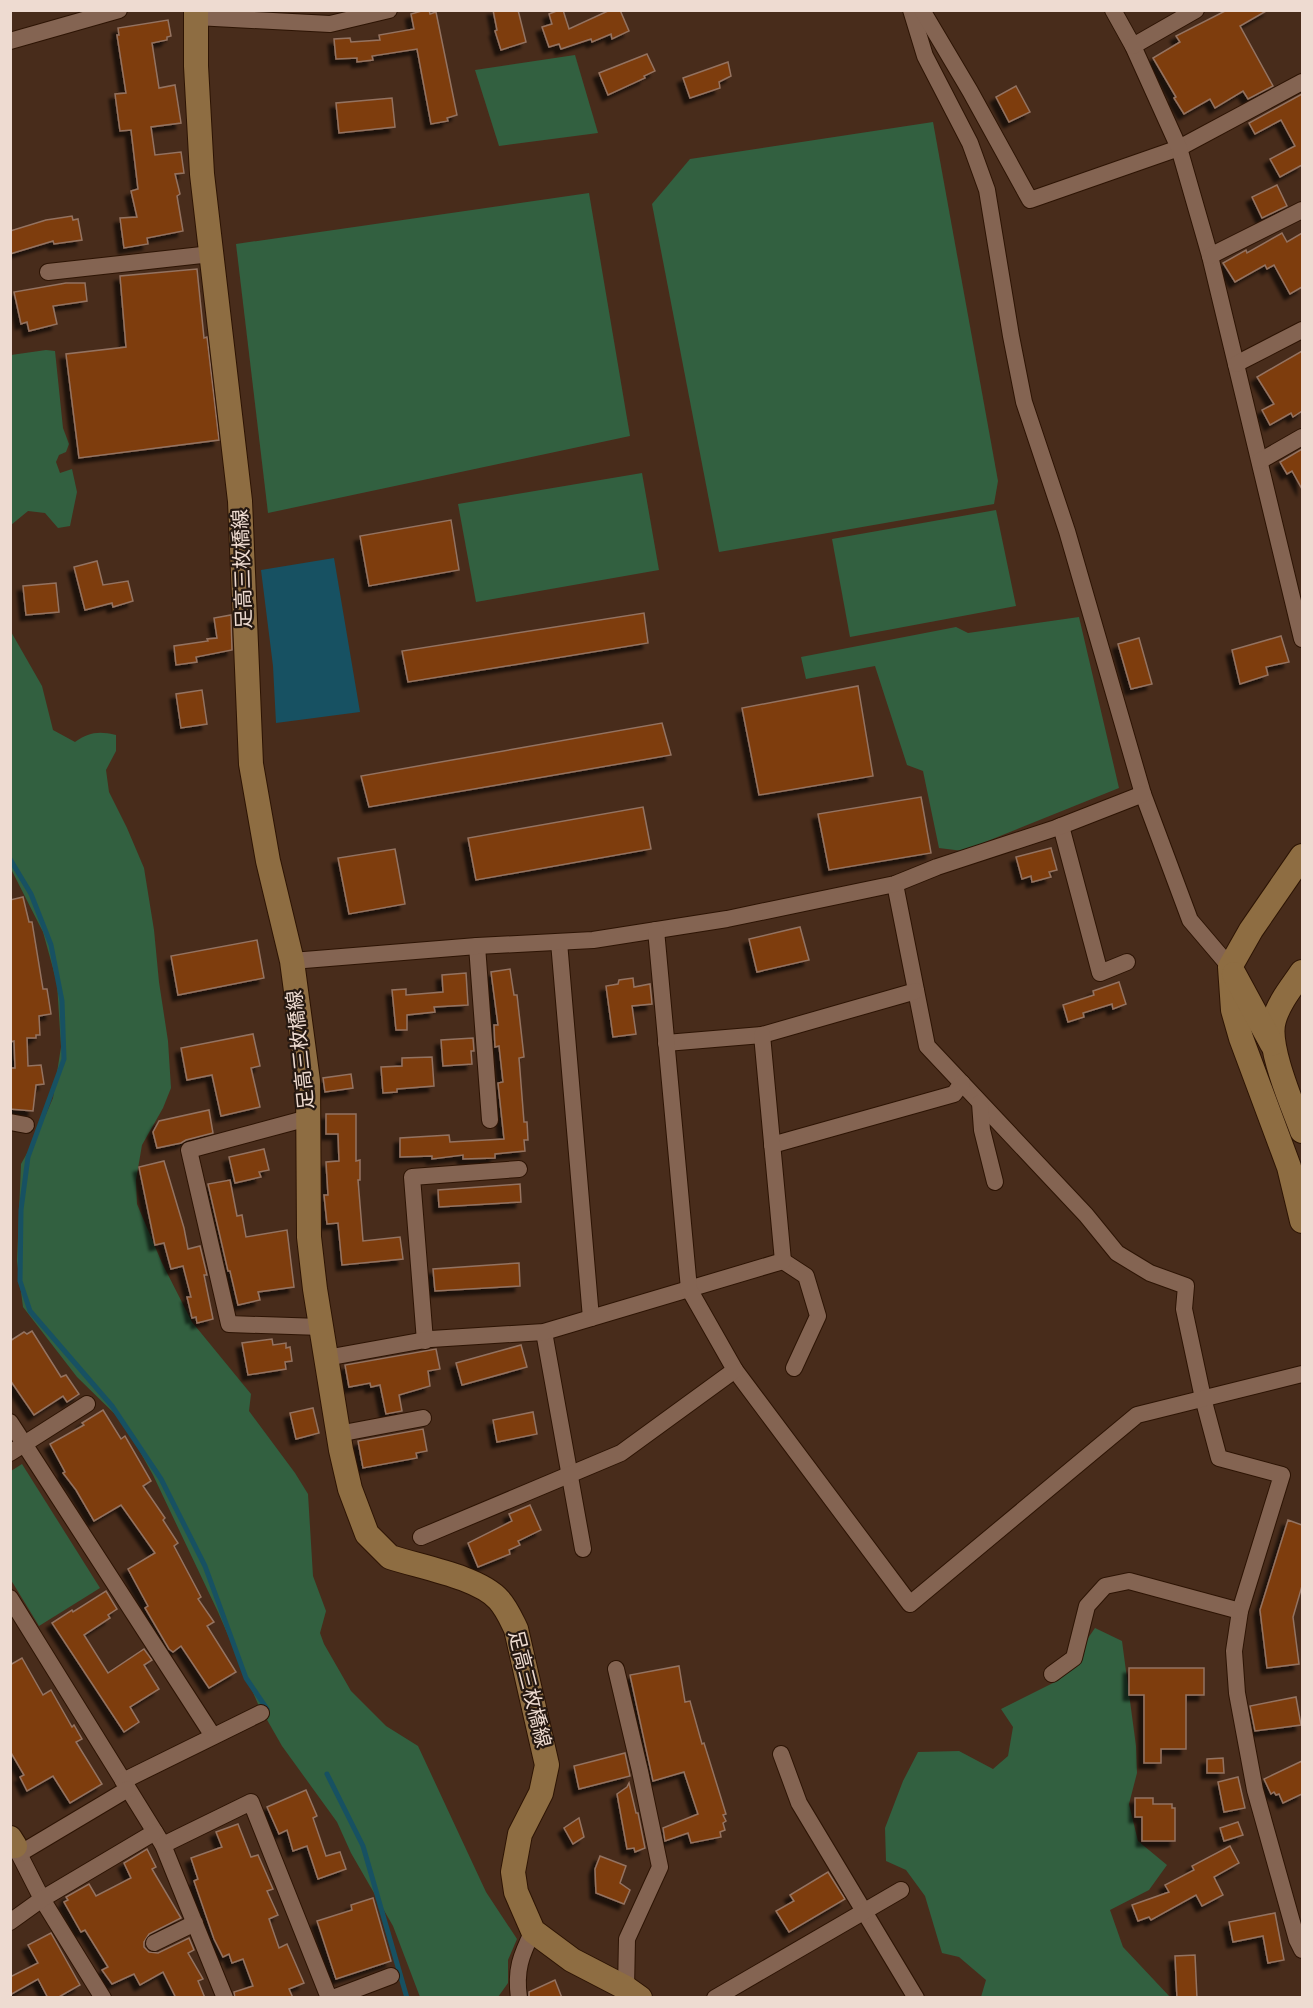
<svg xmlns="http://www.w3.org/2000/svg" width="1313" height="2008" font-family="'Varela Round','Noto Sans JP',sans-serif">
<defs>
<filter id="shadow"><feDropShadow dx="-5.5" dy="5.5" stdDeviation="1.5" flood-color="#0009"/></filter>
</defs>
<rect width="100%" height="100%" fill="#482c1b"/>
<g fill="#326040">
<polygon points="575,55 598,133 499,146 475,70"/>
<polygon points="933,122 998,481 994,504 719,552 652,204 690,159"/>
<polygon points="589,193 630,436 268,513 236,244"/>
<polygon points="46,350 55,351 63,428 69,444 66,452 59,455 56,462 60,473 72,469 77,492 70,526 58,528 45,513 28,511 11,525 11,355"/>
<polygon points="642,473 659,570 476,602 458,504"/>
<polygon points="996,510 1016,606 850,637 832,539"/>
<polygon points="1079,617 1119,788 963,851 939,848 923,771 907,765 875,666 806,679 801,657 956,627 968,633"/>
<path d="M10 630 42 686 53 730 75 742C89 732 99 731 116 735V751L106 770 109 792 127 828 144 868 154 930 159 982 168 1041 171 1088 163 1108 142 1145 136 1180 137 1204 162 1263 192 1322 251 1394 249 1411 295 1473 308 1494 313 1576 326 1611 320 1633 324 1644 351 1691 386 1726 418 1746 486 1892 517 1939 508 1960V1983L498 1997H420L393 1926 351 1853 337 1822 282 1746 258 1704 218 1612 153 1475 124 1423 77 1377 23 1307 17 1261 21 1164 36 1137 53 1098 61 1047 57 983 43 932 11 869Z"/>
<polygon points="22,1464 100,1588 39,1626 11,1580 11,1471"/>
<polygon points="1095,1628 1122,1641 1136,1746 1137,1773 1129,1804 1138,1841 1167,1865 1149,1890 1110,1910 1123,1947 1170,1997 981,1997 986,1980 959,1957 942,1953 925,1896 906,1870 886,1861 885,1828 903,1781 918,1752 959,1751 993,1769 1008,1756 1013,1727 1001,1709 1059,1680"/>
</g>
<polygon fill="#175162" points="334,558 360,712 276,723 273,666 261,570"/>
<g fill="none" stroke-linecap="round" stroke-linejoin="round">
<g stroke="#175162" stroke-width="5">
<polyline points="10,859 31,894 51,945 62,1001 64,1059 28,1157 21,1210 20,1281 30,1311 112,1406 161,1479 205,1566 246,1678 267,1709"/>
<polyline points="327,1774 363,1846 407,1998"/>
</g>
</g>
<g fill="#7e3c0d" stroke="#947361" stroke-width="1.5" filter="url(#shadow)">
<polygon points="425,10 429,10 430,14 436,12 457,115 447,118 448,121 431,124 417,49 372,56 373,60 357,62 357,58 336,59 334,39 350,38 351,42 380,40 379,35 414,29 411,14"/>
<polygon points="493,10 518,10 526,42 501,50 495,31 497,30"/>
<polygon points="559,10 563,10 569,29 610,10 620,10 629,31 612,39 611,34 592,42 591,39 561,49 559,44 549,47 542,27 552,24 549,14"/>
<polygon points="1227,10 1268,10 1240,26 1273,86 1248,99 1243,91 1215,108 1210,99 1184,114 1174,98 1176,97 1153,58 1180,42 1176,36"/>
<polygon points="168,20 171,36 167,37 167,40 152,43 159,88 175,85 181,123 151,127 155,155 181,152 184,173 175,174 180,194 177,196 183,231 147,238 148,244 124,248 120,218 137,217 131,191 138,189 131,130 120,131 115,94 126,93 117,35 119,35 118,28"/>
<polygon points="647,54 655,71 644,76 645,78 608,95 599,73"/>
<polygon points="728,62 731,76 719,82 720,88 690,98 683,78"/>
<polygon points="1016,86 1030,112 1009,122 996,97"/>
<polygon points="1302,94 1302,165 1280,177 1270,159 1295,146 1281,120 1255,134 1249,123"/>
<polygon points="392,98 395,127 339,133 336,103"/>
<polygon points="1277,185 1287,206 1262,218 1252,197"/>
<polygon points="72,216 73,220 78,219 82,240 54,244 53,241 10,254 10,231 46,220"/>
<polygon points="1282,233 1287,242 1302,233 1302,287 1290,294 1274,265 1267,269 1265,265 1235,282 1223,263 1246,250 1247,253"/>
<polygon points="197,269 204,338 207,337 219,440 79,458 66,354 126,347 120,276"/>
<polygon points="66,283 85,283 87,301 53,306 57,324 29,331 27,322 21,324 14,292"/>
<polygon points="1302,351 1302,411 1293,417 1291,413 1270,425 1262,410 1274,404 1257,377"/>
<polygon points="1302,449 1302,489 1292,471 1287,474 1280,462"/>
<polygon points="451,520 459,570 369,586 360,536"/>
<polygon points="97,561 103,585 128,581 133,601 113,607 112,603 85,610 74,567"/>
<polygon points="56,583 59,612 26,615 23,586"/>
<polygon points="644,613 648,643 408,682 402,651"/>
<polygon points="231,615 232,650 196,657 197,662 176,665 174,646 208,641 207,639 217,638 214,618"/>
<polygon points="1281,636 1289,662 1266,667 1268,675 1240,684 1232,650"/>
<polygon points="1139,638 1152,684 1131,689 1118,644"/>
<polygon points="858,686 873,776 759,795 742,708"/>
<polygon points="202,690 207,724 181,728 176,694"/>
<polygon points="662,723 671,755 369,807 361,776"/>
<polygon points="921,797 931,853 829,870 818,814"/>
<polygon points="643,807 651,849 476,880 468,838"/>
<polygon points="1051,848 1057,870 1049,872 1051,877 1032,882 1031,876 1022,879 1016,857"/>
<polygon points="395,849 405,904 349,914 338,858"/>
<polygon points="23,897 29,922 32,922 43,989 47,989 51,1014 39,1016 40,1035 36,1035 36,1038 27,1038 28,1066 41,1065 44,1084 36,1085 33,1111 10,1109 10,1068 15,1068 14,1041 10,1042 10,900"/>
<polygon points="800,927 809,960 757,972 749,939"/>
<polygon points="257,940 264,978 178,995 171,956"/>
<polygon points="510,969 514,995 517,995 524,1057 519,1058 524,1122 527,1122 528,1140 524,1140 525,1151 495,1154 495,1158 463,1159 463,1155 432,1159 432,1156 400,1157 400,1138 449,1135 450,1142 504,1139 498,1083 503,1082 499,1046 495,1047 494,1025 498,1025 491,972"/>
<polygon points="466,973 468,1005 434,1007 435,1012 407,1015 407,1030 396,1030 392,990 406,989 406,995 443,992 442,975"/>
<polygon points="633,978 634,987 650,984 652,1004 632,1006 636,1034 613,1037 606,986 618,984 619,980"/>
<polygon points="1119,982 1126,1004 1113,1009 1112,1004 1083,1013 1084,1017 1068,1022 1063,1005 1094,995 1093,991"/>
<polygon points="253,1034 260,1066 251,1068 260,1107 221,1116 212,1075 187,1080 181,1048"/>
<polygon points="473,1038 474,1051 471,1051 472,1064 443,1066 441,1040"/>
<polygon points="432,1057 434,1086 397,1089 397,1092 383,1093 381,1067 402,1066 402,1058"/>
<polygon points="351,1074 353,1088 325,1092 323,1078"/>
<polygon points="209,1110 213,1133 186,1140 181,1143 157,1148 153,1132 159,1121"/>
<polygon points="326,1114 356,1114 356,1161 360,1160 360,1180 358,1180 363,1241 400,1237 403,1259 342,1265 338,1223 327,1224 324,1195 328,1195 326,1162 339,1161 338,1134 326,1134"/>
<polygon points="264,1149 269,1170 259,1172 261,1177 235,1183 229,1157"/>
<polygon points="164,1161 184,1228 188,1249 200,1246 207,1275 204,1275 213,1319 197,1323 196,1317 192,1318 187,1297 191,1297 183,1266 171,1269 164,1243 155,1245 139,1167"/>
<polygon points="230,1180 237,1216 242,1215 246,1237 287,1230 294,1287 258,1292 260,1300 238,1305 230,1271 228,1271 208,1184"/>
<polygon points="520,1184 521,1202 439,1207 438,1190"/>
<polygon points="519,1263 520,1286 435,1291 433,1269"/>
<polygon points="32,1331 61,1377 66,1375 79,1394 67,1402 63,1396 34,1415 10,1380 10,1341 24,1332 27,1334"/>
<polygon points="272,1339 273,1345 286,1343 286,1348 290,1347 292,1361 285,1362 286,1369 248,1375 242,1343"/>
<polygon points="521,1345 527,1367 462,1385 456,1363"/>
<polygon points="436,1349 440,1369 428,1371 430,1386 399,1395 402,1411 386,1414 380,1385 371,1387 370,1383 349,1387 345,1365"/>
<polygon points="313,1408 319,1433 296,1439 290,1413"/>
<polygon points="103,1410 121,1439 125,1436 151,1481 143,1486 165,1518 163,1520 178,1543 174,1546 201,1597 198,1599 214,1622 207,1626 236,1672 209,1688 181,1646 173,1652 169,1649 145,1608 148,1606 128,1569 155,1553 121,1505 94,1521 76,1490 63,1473 65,1472 50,1444 84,1425 82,1423"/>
<polygon points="533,1412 537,1434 497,1442 493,1420"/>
<polygon points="423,1429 427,1451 416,1453 417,1458 363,1468 358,1441"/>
<polygon points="530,1505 541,1530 518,1541 520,1545 509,1550 510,1554 478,1567 468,1543 512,1521 509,1514"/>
<polygon points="1288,1520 1302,1525 1302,1586 1293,1617 1299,1664 1267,1668 1260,1610"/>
<polygon points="106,1591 117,1609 108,1615 110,1618 84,1635 108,1673 144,1649 152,1660 144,1665 159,1689 130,1707 139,1722 124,1732 52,1623 72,1610 73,1612"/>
<polygon points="22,1658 43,1695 51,1690 72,1727 74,1725 82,1739 76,1742 102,1784 70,1803 53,1776 27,1791 20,1777 24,1775 10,1751 10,1665"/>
<polygon points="679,1666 685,1702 690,1701 702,1744 704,1743 726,1814 723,1815 726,1821 723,1823 725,1830 720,1832 721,1837 691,1843 688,1833 665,1841 663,1828 698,1814 684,1772 653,1781 630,1675"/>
<polygon points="1129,1668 1204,1668 1204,1695 1186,1695 1186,1749 1161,1749 1161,1763 1144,1763 1144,1695 1129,1695"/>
<polygon points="1296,1697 1301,1725 1255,1731 1250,1706"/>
<polygon points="625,1753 630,1776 579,1789 574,1766"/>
<polygon points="1223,1758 1224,1773 1207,1773 1207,1759"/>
<polygon points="1302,1761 1302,1794 1283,1803 1279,1794 1276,1795 1274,1792 1271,1794 1264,1779"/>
<polygon points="1238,1777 1245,1808 1224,1812 1218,1782"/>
<polygon points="629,1783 636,1813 638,1813 645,1848 635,1852 634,1848 627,1849 617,1794 627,1787"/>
<polygon points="306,1790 317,1816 313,1818 326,1856 340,1852 346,1869 318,1879 307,1846 293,1851 287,1830 279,1834 267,1807"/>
<polygon points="1135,1798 1153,1798 1153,1804 1172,1804 1172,1808 1175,1808 1175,1841 1142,1841 1142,1817 1135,1817"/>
<polygon points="579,1818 584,1837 573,1844 564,1828"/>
<polygon points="1238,1822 1243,1835 1224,1841 1220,1828"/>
<polygon points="238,1824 251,1857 258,1855 273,1889 267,1891 278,1915 269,1919 279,1948 287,1944 304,1983 289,1989 293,1998 235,1998 234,1992 253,1986 243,1959 232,1963 229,1954 223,1957 214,1939 194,1881 198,1879 191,1858 222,1847 216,1832"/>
<polygon points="1230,1846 1239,1863 1214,1877 1223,1895 1202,1906 1196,1895 1151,1920 1149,1917 1138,1921 1132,1905 1169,1892 1165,1885 1194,1870 1192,1866"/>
<polygon points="147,1849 156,1867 152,1869 181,1918 149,1934 144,1942 144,1947 149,1952 158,1953 189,1938 194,1950 188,1953 203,1979 198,1981 205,1998 176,1998 163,1972 140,1985 134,1974 112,1984 102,1970 108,1967 85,1930 81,1932 64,1902 68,1900 66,1897 89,1884 96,1896 131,1878 124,1863"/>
<polygon points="600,1856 626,1866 620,1883 630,1890 624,1904 596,1893 595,1869"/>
<polygon points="828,1872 845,1899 789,1932 776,1911 794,1901 790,1895"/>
<polygon points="373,1898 391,1961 336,1979 317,1921 352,1910 351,1905"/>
<polygon points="1275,1913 1284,1960 1268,1963 1263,1936 1233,1942 1229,1922"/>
<polygon points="51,1933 80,1985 57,1998 48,1998 38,1979 10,1995 10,1977 38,1963 28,1945"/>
<polygon points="1195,1955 1197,1998 1177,1998 1175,1956"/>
<polygon points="555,1980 562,1998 529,1998 529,1992"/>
</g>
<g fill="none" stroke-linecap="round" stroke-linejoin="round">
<g stroke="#2d1404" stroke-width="18">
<g id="street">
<polyline points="911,10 925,56 970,143 987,190 1011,336 1024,402 1067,531 1143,794 1190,920 1230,967"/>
<polyline points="922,10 970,91 1030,200 1179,148 1302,82"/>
<polyline points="1113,10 1133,46 1179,148 1210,256 1302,639"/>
<polyline points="196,17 330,24 389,10"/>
<polyline points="10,41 119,10"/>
<polyline points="1133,46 1196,10"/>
<polyline points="1210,256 1302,210"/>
<polyline points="48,272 211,254"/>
<polyline points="1236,364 1302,330"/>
<polyline points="1260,461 1302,437"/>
<polyline points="1061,826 1100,973 1127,962"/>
<polyline points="895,884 927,1046 1086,1215 1117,1253 1150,1273 1186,1286 1184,1309 1203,1398 1219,1458 1282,1475 1240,1611 1234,1651 1237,1693 1255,1790 1297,1940 1302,1950"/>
<polyline points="559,942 591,1318"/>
<polyline points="477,946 490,1120"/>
<polyline points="292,961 477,946 593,940 727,919 895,884 937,867 1056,828 1143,794"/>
<polyline points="666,1043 762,1035 916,991"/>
<polyline points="980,1103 982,1130 995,1182"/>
<polyline points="308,1118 189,1150 229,1324 321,1327"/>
<polyline points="10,1122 26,1125"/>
<polyline points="772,1145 954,1094 962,1083"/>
<polyline points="783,1261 806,1276 818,1316 794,1368"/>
<polyline points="544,1332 583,1549"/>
<polyline points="425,1341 412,1177 519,1169"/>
<polyline points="326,1358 431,1339 544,1332 783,1261 762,1035"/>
<polyline points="735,1370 910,1604 1137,1415 1302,1374"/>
<polyline points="10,1422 213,1736"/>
<polyline points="338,1434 423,1418"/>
<polyline points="10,1453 87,1404"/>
<polyline points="421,1537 621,1453 735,1370 689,1289 656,930"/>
<polyline points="10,1598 163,1845 225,1998"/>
<polyline points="616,1669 640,1771 660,1867 627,1939 626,1988"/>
<polyline points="1052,1674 1074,1658 1087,1606 1105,1586 1129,1581 1240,1611"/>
<polyline points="781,1754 799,1803 916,1998"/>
<polyline points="123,1781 261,1713"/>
<polyline points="163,1845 251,1802 329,1998"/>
<polyline points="10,1849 15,1846 42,1899 103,1998"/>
<polyline points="19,1854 128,1789"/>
<polyline points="10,1922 42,1899 155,1832"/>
<polyline points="154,1943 195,1923"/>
<polyline points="333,1998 391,1976"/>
<path d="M519 1998C515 1970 521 1955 533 1931"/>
<polyline points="715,1998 901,1890"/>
</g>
</g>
<g stroke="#2d1404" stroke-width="26">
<g id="secondary">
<path d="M196 10V66L202 174 240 501 251 764 268 861 292 961 308 1081 309 1237 315 1289 341 1450 350 1489 367 1534 390 1557C420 1567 479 1577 499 1600 507 1609 511 1619 516 1629L547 1765 541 1793 520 1834 513 1872 516 1892 533 1931 572 1960 626 1988 640 1998"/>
<polyline points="1302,856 1251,930 1230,967 1233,1010 1241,1038 1289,1167 1302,1221"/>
<path d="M1302 972C1292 987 1279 1002 1274 1020 1266 1045 1293 1106 1302 1131"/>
<polyline points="1234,974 1272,1044"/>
<polyline points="10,1838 15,1846"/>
</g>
</g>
<use href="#street" stroke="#846452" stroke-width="16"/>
<use href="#secondary" stroke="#8e6d42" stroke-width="24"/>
</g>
<g text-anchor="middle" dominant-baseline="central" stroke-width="4.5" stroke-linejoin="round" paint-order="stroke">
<g font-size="20" fill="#eedbd1" stroke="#251811">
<text transform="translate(243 569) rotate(-92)">足高三枚橋線</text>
<text transform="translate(301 1050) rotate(-96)">足高三枚橋線</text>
<text transform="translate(529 1689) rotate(76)">足高三枚橋線</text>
</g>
</g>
<rect width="1313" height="2008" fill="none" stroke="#eedbd1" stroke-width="24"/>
</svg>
